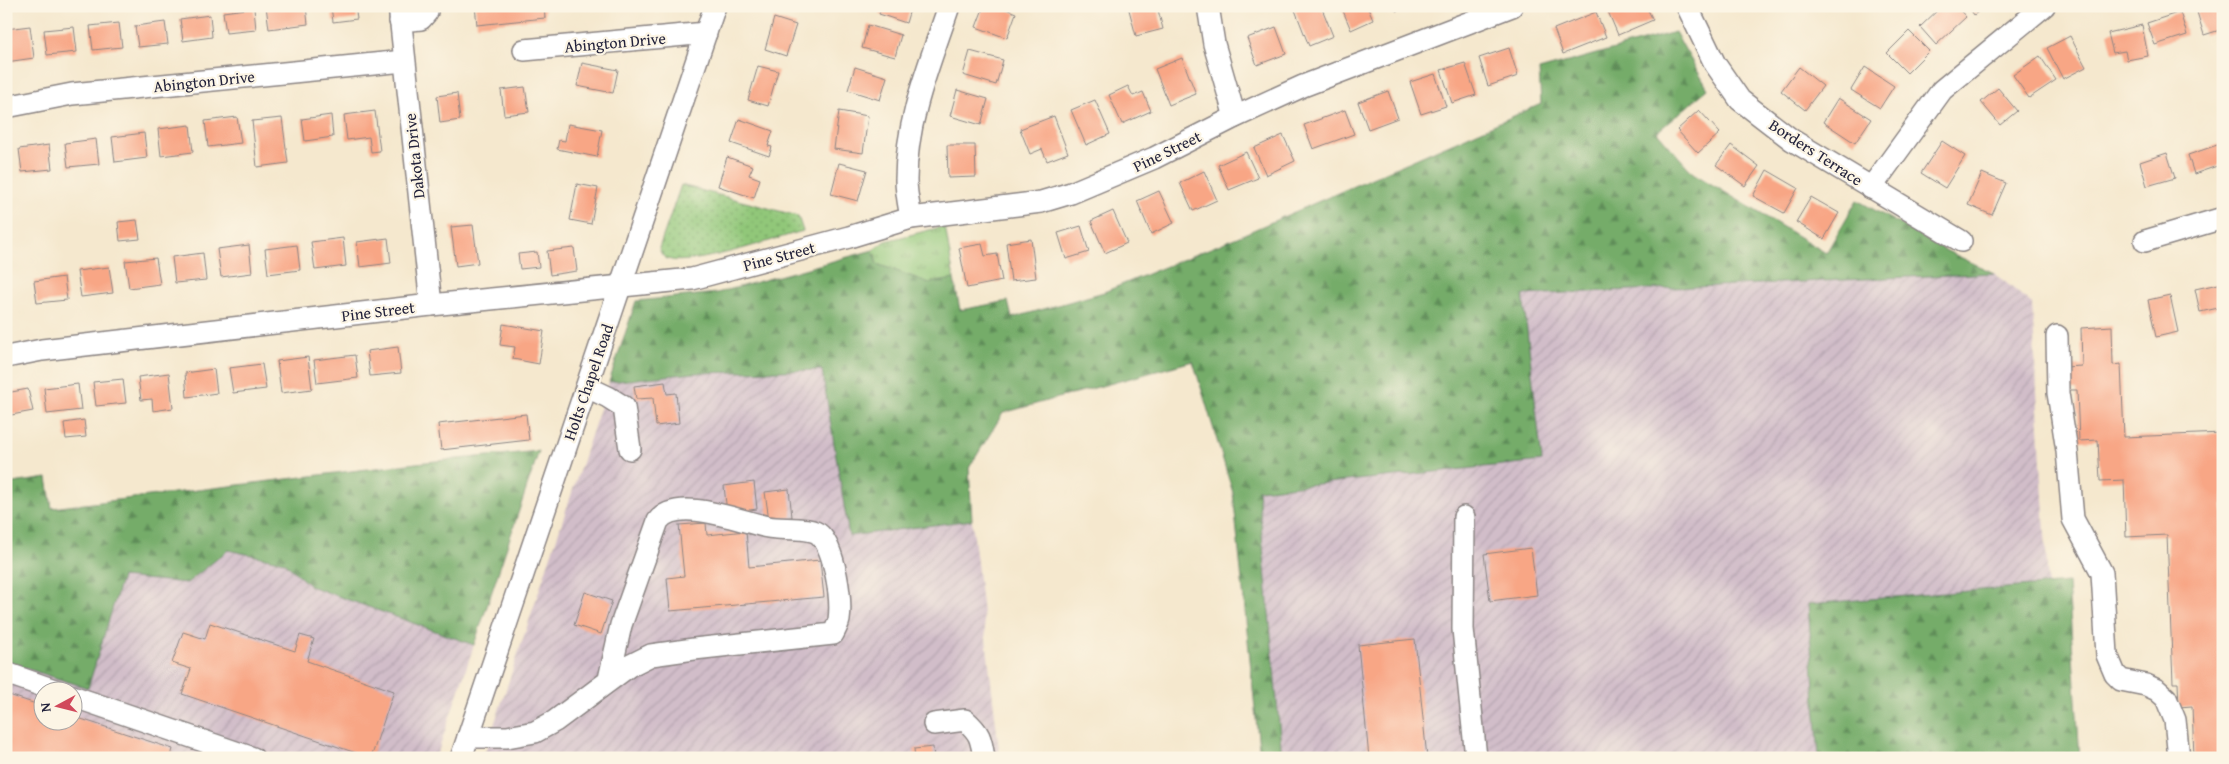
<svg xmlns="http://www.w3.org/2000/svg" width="2229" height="764" font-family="'Gentium Book Plus',serif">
<defs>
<pattern id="industrial-furrows" width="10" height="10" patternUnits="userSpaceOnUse" patternTransform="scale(1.25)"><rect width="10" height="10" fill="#d1bdc9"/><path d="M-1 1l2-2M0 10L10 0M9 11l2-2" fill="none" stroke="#b3a2ae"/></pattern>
<pattern id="grass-dots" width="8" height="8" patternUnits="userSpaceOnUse" patternTransform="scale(1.25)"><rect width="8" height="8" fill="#91c779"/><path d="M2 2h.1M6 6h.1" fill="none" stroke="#76a164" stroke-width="1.8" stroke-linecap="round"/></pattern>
<pattern id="forest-firs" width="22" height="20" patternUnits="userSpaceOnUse" patternTransform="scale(1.25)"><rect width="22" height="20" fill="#74ac69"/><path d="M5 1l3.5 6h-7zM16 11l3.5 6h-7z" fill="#5f8c58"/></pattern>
<pattern id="park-tufts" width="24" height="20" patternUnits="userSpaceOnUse" patternTransform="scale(1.25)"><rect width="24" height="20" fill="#91c779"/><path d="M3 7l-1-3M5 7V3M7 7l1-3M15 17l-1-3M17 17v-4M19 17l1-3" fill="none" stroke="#76a164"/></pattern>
</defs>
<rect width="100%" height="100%" fill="#fcf5e5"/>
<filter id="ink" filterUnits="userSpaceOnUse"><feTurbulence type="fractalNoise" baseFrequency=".02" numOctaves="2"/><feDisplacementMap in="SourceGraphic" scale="10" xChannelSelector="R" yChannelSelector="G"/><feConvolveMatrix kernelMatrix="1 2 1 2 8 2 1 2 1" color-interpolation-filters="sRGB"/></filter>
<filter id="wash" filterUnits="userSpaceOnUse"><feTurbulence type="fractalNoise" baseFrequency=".0096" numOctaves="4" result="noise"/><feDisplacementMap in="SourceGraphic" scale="20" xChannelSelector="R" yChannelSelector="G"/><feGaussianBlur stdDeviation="1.12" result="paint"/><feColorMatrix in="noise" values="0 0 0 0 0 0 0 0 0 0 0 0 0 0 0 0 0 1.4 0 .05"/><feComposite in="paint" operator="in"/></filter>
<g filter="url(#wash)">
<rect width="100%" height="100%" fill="#f5e8ce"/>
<g fill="url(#industrial-furrows)" fill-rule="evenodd">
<polygon points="1994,273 2032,304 2048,585 1808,604 1819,758 1282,758 1258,490 1542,461 1523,295"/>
<polygon points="822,370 849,536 972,520 1000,758 483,758 609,382 694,373"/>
<path d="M228 550 284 562 310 586 474 645 436 758H6V662L88 688 122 577 187 583ZM42 692H72V722H42Z"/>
</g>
<path fill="url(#grass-dots)" stroke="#5a745a" d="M681 185 798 216 803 231C777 238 689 268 668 259 662 257 661 253 659 248Z"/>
<g fill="url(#forest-firs)" stroke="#4b6752">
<polygon points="1675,32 1708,89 1657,132 1693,173 1826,253 1857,200 1947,251 1994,273 1523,295 1542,461 1258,490 1282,758 1260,758 1233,493 1193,361 1003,413 969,468 972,520 849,536 822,370 694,373 609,382 636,301 717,293 873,250 877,264 930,283 954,279 960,310 1008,301 1012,318 1104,292 1235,238 1541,104 1539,70"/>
<polygon points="539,451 474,645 310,586 284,562 228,550 187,583 122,577 88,688 6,662 6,484 47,478 52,508 416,463"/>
<polygon points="2068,583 2080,758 1819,758 1808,604"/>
</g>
<polygon fill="url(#park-tufts)" stroke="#5a745a" points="945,226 954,279 930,283 877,264 873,250 886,241"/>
<g id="blocks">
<g fill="#f8a685">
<polygon points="266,6 306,6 308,24 269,29"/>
<polygon points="331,6 355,6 357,19 333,22"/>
<polygon points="475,6 544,6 545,18 477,25"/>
<polygon points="882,6 911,6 906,23 879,14"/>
<polygon points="984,6 998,6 1016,13 1007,38 976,27"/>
<polygon points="1128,6 1157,6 1163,29 1136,36"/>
<polygon points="1305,6 1321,6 1333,36 1309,46 1295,10"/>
<polygon points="1341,6 1367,6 1373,20 1351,30"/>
<polygon points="1395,6 1411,6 1411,7 1396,11"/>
<polygon points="1614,6 1646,6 1653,20 1618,35 1607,9"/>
<polygon points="1942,6 1956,6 1966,17 1936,45 1920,27"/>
<polygon points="1968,6 1985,6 1974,15"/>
<polygon points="2214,6 2223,6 2223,29 2204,35 2197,12"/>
<polygon points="254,8 256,30 226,33 223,12"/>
<polygon points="1596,12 1606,37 1563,54 1554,29"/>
<polygon points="2180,12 2187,35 2155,45 2147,23"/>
<polygon points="210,15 212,37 183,41 180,19"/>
<polygon points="774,18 796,25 786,56 765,49"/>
<polygon points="165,22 168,44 138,47 135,26"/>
<polygon points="119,23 122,47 93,50 90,26"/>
<polygon points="868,25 901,35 895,57 862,48"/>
<polygon points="2142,25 2148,56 2127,60 2125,51 2113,53 2108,33"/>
<polygon points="30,26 34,58 6,62 6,29"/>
<polygon points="74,27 77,52 47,55 44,30"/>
<polygon points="1276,27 1286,54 1257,65 1247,38"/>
<polygon points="1909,31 1929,51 1907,73 1887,53"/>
<polygon points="2070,36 2086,67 2063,79 2047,48"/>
<polygon points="1509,48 1518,76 1488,86 1479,58"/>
<polygon points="970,51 1003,60 996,85 963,75"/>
<polygon points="2040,56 2056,80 2029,98 2013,75"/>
<polygon points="1182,58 1196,94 1169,105 1155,69"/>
<polygon points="582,63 618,70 613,93 577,86"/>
<polygon points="1465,63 1476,95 1452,103 1441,70"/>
<polygon points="758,66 778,71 768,106 748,100"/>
<polygon points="855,67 887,77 880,100 848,90"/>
<polygon points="1799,67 1823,86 1805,110 1781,91"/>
<polygon points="1865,67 1894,86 1880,108 1851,90"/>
<polygon points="1435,74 1446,106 1421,114 1410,82"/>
<polygon points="1128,86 1133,96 1143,92 1151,111 1122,124 1109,95"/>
<polygon points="525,87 529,112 504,115 501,90"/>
<polygon points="1998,88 2017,111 2000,125 1981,102"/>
<polygon points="957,90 988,99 981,125 950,116"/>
<polygon points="1388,91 1398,118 1368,129 1358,102"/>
<polygon points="457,93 460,120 440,123 437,96"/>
<polygon points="1838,98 1871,119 1855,143 1823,122"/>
<polygon points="1095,100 1110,134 1086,145 1071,110"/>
<polygon points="1345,110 1354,134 1313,149 1304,125"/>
<polygon points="1699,110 1720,133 1698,153 1677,130"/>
<polygon points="375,111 380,151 371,152 369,137 347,140 344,115"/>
<polygon points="839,111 868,116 863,153 834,149"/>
<polygon points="331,115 333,137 305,141 302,119"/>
<polygon points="1054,116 1068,153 1047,161 1042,149 1030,154 1020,129"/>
<polygon points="237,117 241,143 208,147 205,121"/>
<polygon points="282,118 288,163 257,167 252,121"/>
<polygon points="739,119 773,131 768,146 772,147 769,156 731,143"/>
<polygon points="568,124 602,130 597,157 557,149 559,140 565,141"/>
<polygon points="190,125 193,152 161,156 158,129"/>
<polygon points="144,133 147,158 115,162 112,137"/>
<polygon points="1283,135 1295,161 1266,175 1254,148"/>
<polygon points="96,139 99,164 68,167 65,143"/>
<polygon points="1942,141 1965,156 1945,188 1921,173"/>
<polygon points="2223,143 2223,164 2194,174 2188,155"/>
<polygon points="49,145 52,169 22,172 19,149"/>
<polygon points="947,145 975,145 976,177 948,178"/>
<polygon points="1731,145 1759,166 1745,186 1716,165"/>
<polygon points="1246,152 1258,178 1229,190 1218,165"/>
<polygon points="2167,153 2175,178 2147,186 2140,162"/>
<polygon points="727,157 753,166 749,175 760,179 754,198 718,186"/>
<polygon points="839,163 867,170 858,201 831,194"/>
<polygon points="1767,170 1798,188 1784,213 1753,196"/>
<polygon points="1204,171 1217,200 1193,211 1180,183"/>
<polygon points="1982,173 2006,183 1992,215 1968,205"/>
<polygon points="577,184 598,188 591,224 570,220"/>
<polygon points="1159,191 1174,223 1151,234 1137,201"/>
<polygon points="1811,197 1839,213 1824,239 1796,222"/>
<polygon points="1113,211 1127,243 1105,253 1091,221"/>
<polygon points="137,220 140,239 120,241 118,222"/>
<polygon points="473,225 478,263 456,266 451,227"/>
<polygon points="1081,226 1089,252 1066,259 1058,233"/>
<polygon points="343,238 346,266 315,270 311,242"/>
<polygon points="388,238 391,263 360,267 357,242"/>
<polygon points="1031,239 1036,278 1011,281 1006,243"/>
<polygon points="982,244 985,256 997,254 1002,281 967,288 959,248"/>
<polygon points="249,245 252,273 221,277 217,249"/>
<polygon points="297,245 300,270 268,274 265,249"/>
<polygon points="574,248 577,271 550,275 547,251"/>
<polygon points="537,252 539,267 520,269 518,254"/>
<polygon points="203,253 206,280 175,283 172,257"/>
<polygon points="156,258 160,284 129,288 125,261"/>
<polygon points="109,267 113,293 81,297 77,271"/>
<polygon points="64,277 67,300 37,303 34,281"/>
<polygon points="2223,283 2223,307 2200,312 2195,289"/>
<polygon points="2170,295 2178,332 2156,337 2148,300"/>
<polygon points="503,324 544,331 539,364 513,359 515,347 500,345"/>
<polygon points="2112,326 2113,365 2121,364 2124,437 2223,433 2223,758 2194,758 2192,706 2179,707 2178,683 2173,683 2167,535 2126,537 2124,480 2100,481 2098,440 2079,441 2077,390 2065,390 2064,367 2082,366 2081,328"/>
<polygon points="398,347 401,373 370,376 367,351"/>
<polygon points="355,355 358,378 317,383 314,360"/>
<polygon points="308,357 312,389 281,393 277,361"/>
<polygon points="262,364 266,389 233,393 229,368"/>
<polygon points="214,369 217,393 187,397 185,373"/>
<polygon points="169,373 173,408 153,411 152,399 141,400 138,377"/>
<polygon points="123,379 126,403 96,406 93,382"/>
<polygon points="665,382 667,394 676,393 679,423 656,426 653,398 636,399 634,386"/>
<polygon points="78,384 81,410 47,414 44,388"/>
<polygon points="28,389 33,411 6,416 6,393"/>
<polygon points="526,414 529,440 441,450 438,424"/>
<polygon points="84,420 86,437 66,439 64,423"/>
<polygon points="754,482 757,509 727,513 724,486"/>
<polygon points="789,489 792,517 769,520 765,492"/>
<polygon points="706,523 707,535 746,531 749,567 820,560 824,597 670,611 667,578 684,576 679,525"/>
<polygon points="1531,548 1537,595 1490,601 1484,554"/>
<polygon points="585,592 612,601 601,634 574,625"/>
<polygon points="210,623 295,651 300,635 314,639 307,661 394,691 371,758 182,694 191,669 172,663 183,632 205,639"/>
<polygon points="1415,639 1427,758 1369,758 1358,645"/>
<polygon points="6,694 42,706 42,722 72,722 72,716 173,749 171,756 176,758 6,758"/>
<polygon points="933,747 934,758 915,758 914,749"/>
</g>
</g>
</g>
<g filter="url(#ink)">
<use href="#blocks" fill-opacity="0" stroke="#8c8584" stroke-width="1"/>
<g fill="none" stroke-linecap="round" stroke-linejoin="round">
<g stroke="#8c8584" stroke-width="24">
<g id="minor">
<polyline points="399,6 431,305"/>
<polyline points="1208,6 1214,44 1235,117"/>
<polyline points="1687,6 1715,64 1740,100 1792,140 1961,241"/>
<polyline points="400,21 421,19 427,12 426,6"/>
<polyline points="524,50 706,33"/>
<polyline points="6,107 72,94 404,61"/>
<polyline points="1871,188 1942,90 2044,6"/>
<path d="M911 218C909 206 906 192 906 180 906 119 930 63 949 6"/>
<polyline points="2145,241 2223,218"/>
<polyline points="2057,336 2058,393 2067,451 2073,519 2102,573 2107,655 2115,674 2121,680 2146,685 2157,690 2166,698 2175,720 2179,758"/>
<polyline points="6,357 42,350 431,305 692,279 849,237 911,218 1041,202 1071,193 1154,158 1235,117 1303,86 1512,6"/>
<polyline points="587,387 608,397 624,407 630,449"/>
<polyline points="1464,517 1463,629 1476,758"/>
<polyline points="6,673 60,692"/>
<polyline points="72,696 253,758"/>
<path d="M934 724 965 720C980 733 981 738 984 758"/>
<path d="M468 737H507L535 732 555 721 629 666 651 655 694 649 833 634C835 630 838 625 839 620 842 600 835 550 820 535 811 526 781 530 768 527 742 522 677 495 658 521L621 625 609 679"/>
<polyline points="461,758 715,6"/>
</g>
</g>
<use href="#minor" stroke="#fff" stroke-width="21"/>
</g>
</g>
<g text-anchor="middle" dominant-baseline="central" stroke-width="4.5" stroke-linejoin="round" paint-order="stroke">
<g font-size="16" fill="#22223b" stroke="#fcf5e5">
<text transform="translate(615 42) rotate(-5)">Abington Drive</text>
<text transform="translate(204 81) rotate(-6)">Abington Drive</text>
<text transform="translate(1167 151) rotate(-26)">Pine Street</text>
<text transform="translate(1816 152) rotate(33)">Borders Terrace</text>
<text transform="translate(414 156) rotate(-96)">Dakota Drive</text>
<text transform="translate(779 256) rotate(-15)">Pine Street</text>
<text transform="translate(378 311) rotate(-7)">Pine Street</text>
<text transform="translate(588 382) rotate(-71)">Holts Chapel Road</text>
</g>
</g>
<rect width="2229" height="764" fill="none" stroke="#fcf5e5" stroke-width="25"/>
<g transform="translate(58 706) rotate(263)"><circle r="24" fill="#fcf5e5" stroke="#a5a1a1"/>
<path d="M0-4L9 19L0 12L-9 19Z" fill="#d1495b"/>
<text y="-8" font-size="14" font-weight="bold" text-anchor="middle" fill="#22223b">N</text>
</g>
</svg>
